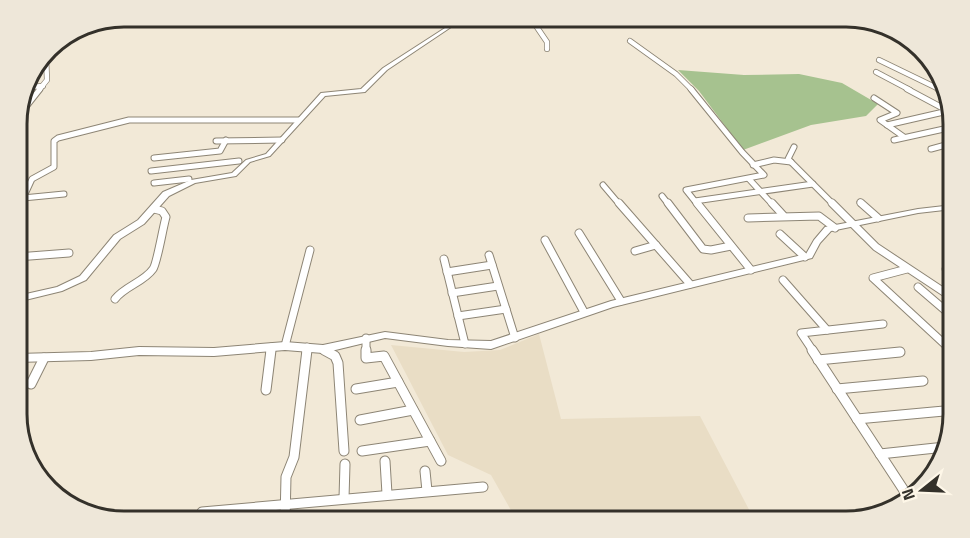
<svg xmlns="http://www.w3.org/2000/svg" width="970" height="538" font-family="'Titillium Web',sans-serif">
<rect width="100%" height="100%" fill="#f2e9d7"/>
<polygon fill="#e9ddc5" points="539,334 561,419 700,416 755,521 517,521 491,475 448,455 391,345 464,352 500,350"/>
<polygon fill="#a6c28f" points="678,70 744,75 799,74 842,83 878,104 866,116 811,125 743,150 699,91"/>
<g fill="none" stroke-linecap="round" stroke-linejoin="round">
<g stroke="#8d8575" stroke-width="6">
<g id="minor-far3">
<polyline points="530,17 547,42 547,49"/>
<polyline points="630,41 676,74 692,90"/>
<polyline points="879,60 941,90"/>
<polyline points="876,72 910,90"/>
<polyline points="30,87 43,86"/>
<polyline points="39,90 47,80 46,56"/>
</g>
</g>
<g stroke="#8d8575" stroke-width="7">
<g id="minor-far2">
<polyline points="691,89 742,152 764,175 686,190 698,205"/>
<polyline points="907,89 952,113"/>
<polyline points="938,89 945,92"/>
<polyline points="874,98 897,113 880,120 904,137"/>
<polyline points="17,118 40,89"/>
<polyline points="887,125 948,111"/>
<polyline points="894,140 953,127"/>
<polyline points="216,141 282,140"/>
<polyline points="794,147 788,159 834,205"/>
<polyline points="931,149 953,143"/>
<polyline points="154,158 220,151 226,140"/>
<polyline points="753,165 774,160 791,162"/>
<polyline points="151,171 239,161"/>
<polyline points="749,179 773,205"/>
<polyline points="154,183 189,179"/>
<polyline points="603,185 620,205"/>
<polyline points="662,196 669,205"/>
<polyline points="23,198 64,194"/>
<polyline points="695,201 813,184"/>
<polyline points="860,202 863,205"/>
<polyline points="20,205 32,179 54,167 54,141 58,138 129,120 299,120"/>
</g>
</g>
<g stroke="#8d8575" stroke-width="9">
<g id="minor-far1">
<polyline points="619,203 690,284"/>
<polyline points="668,203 703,249 711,250 731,246"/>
<polyline points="697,203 751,270"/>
<polyline points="772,203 783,215"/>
<polyline points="832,203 876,247 953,298"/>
<polyline points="861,203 878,218"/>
<polyline points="17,210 20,203"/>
<polyline points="748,218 819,216 835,228"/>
<polyline points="579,233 621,301"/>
<polyline points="780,234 805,257"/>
<polyline points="545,240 584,312"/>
<polyline points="635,251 656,245"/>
<polyline points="489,255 515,338"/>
<polyline points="17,257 69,253"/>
<polyline points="444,259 465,344"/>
<polyline points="907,269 873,278 952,351"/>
<polyline points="946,269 953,273"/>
<polyline points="447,272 492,265"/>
<polyline points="783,280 827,330"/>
<polyline points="918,287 953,317"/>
<polyline points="452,293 498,286"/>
<path d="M115 299C125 286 144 282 153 269 157 264 163 227 166 217L162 211 154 209"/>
<polyline points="458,316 506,309"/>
<polyline points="366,338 366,351"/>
<polyline points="285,346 310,250"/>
<polyline points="323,349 327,351"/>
<polyline points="270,351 271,347"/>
<polyline points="306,351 307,347"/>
<polyline points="813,351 801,333 883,324"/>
</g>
</g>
<g stroke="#8d8575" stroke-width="11">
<g id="minor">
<polyline points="324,350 335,356 338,363 344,451"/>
<polyline points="366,350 366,358 384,356 441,461"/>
<polyline points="812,350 905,492 916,491"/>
<polyline points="951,350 953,352"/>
<polyline points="818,360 900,352"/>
<polyline points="31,384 44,358"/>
<polyline points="356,389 398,382"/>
<polyline points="837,389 923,381"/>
<polyline points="266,390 271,350"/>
<polyline points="857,419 944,411"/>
<polyline points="360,420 413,410"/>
<polyline points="362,451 430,441"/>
<polyline points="880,454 945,447"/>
<polyline points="385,461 387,494"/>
<polyline points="425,471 427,491"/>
<polyline points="344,498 345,464"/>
<polyline points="202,512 483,487"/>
<polyline points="285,521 286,477 294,457 307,350"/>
<polyline points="480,521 489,520"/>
</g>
</g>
<g stroke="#8d8575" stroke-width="2">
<g id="tertiary">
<polygon points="462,17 466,17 387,70 365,92 325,96 270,156 250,162 236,176 195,183 169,196 144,224 120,239 86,280 62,291 17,302 17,296 57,287 80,276 114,235 138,220 163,192 191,180 232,173 246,160 266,154 321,93 361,89 383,68"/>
<path d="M832 17C837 16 840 19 846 20 856 22 866 22 876 24L874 25 842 22Z"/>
<polygon points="953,205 953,209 918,213 831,231 820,243 812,258 613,307 491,349 448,346 385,338 323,353 285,350 214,356 139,355 91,360 17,362 17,354 91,352 139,347 214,348 285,342 323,345 385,332 448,340 491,341 611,301 806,254 814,240 825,227 918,209"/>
</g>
</g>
<use href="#minor-far3" stroke="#fff" stroke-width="4.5"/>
<use href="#minor-far2" stroke="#fff" stroke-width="5"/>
<use href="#minor-far1" stroke="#fff" stroke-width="7"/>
<use href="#minor" stroke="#fff" stroke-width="9"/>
<use href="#tertiary" fill="#fff" fill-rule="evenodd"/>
</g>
<path d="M0 0H970V538H0ZM124 27H846A97 97 0 0 1 943 124V414A97 97 0 0 1 846 511H124A97 97 0 0 1 27 414V124A97 97 0 0 1 124 27Z" fill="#eee7d9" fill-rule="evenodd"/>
<path fill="none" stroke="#34312a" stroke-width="3" d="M124 27H846A97 97 0 0 1 943 124V414A97 97 0 0 1 846 511H124A97 97 0 0 1 27 414V124A97 97 0 0 1 124 27Z"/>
<g transform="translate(922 490) rotate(252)" stroke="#fef7e8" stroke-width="4.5" paint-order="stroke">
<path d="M0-4.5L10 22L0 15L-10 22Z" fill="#34312a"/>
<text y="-9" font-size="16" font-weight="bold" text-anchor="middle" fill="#34312a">N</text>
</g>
</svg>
